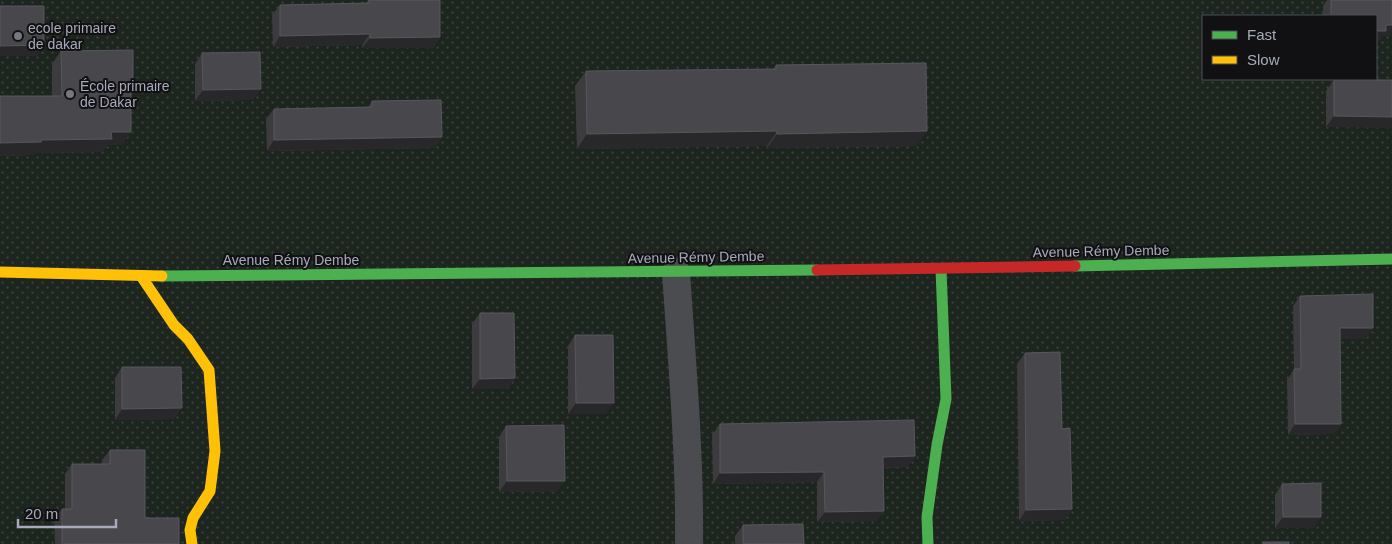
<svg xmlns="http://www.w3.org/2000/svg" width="1392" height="544" font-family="Arial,sans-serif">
<defs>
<pattern id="grass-dots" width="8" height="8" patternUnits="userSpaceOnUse" patternTransform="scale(1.25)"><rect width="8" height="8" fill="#1d251f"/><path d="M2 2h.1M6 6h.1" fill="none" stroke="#3b423d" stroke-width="1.8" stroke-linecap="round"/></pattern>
</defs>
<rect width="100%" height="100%" fill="#171717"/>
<path fill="url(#grass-dots)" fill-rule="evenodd" d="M0 0H1392V544H0ZM1203 16H1376V79H1203Z"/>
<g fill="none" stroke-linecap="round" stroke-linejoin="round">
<path stroke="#4b4c50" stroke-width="28" d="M676 272C682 363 690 453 689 544"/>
<g stroke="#4caf50" stroke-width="11">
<polyline points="1075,266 1392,259"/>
<polyline points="162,276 817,270"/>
<polyline points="928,544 927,517 937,445 946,399 941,269"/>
</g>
<g stroke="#ffc107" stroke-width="11">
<polyline points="0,272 162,276"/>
<polyline points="141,276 174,325 188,339 209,370 215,451 210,491 193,518 190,530 192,544"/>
</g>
<polyline stroke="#c62828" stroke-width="11" points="817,270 1075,266"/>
</g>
<g fill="#3c3c3f">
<polygon points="368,0 440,0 440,37 433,48 362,48 362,45 273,47 272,15 280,5 366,3"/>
<polygon points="1327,0 1392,0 1382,36 1378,42 1376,42 1376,16 1323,16 1323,6"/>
<polygon points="61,51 131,96 122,145 107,145 102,152 34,153 32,155 0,156 0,96 52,96 52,64"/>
<polygon points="202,53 253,100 195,101 195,64"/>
<polygon points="776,65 917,146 767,148 767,146 577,149 575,86 586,71 773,69"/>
<polygon points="1334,80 1392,80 1326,127 1326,91"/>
<polygon points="372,101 442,137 434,148 267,151 266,119 274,109 368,107"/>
<polygon points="1300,296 1366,339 1340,339 1341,424 1334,434 1288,435 1287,380 1294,370 1293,306"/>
<polygon points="480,313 515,378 507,389 472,389 472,324"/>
<polygon points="575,335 606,414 568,414 568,346"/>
<polygon points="1025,353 1062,429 1072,509 1064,520 1019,521 1017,364"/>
<polygon points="122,367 174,419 115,420 115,378"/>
<polygon points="720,424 915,456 907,467 883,468 884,511 876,521 817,522 817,482 713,484 712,435"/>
<polygon points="506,426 557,492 499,492 499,437"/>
<polygon points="110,450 145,518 179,544 55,544 54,519 62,509 65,509 65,474 72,464 103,464 102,460"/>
<polygon points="1282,484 1314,528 1275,528 1275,495"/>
<polygon points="743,525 804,544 735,544 735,536"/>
</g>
<g fill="#28282a">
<polygon points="1386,25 1392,25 1392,36 1382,36 1378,42 1376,42 1376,31"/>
<polygon points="370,34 362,45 273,47 280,36"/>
<polygon points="440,37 433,48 362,48 370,38"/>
<polygon points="44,45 37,56 0,56 0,46"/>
<polygon points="261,89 253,100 195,101 203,90"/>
<polygon points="1334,116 1392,117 1392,128 1326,127"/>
<polygon points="777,131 767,146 577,149 587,134"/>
<polygon points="927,131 917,146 767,148 777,134"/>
<polygon points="111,132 131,132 122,145 107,145 102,152 34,153 32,155 0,156 0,143 41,140"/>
<polygon points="442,137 434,148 267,151 274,140"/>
<polygon points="1340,328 1373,328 1366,339 1332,339"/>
<polygon points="515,378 507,389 472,389 480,379"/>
<polygon points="576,403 614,403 606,414 568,414"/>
<polygon points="182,408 174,419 115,420 122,409"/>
<polygon points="1295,424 1341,424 1334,434 1288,435"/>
<polygon points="915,456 907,467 875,468 883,457"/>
<polygon points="824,472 817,482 713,484 720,473"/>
<polygon points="507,481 565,481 557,492 499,492"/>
<polygon points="1072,509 1064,520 1019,521 1026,510"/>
<polygon points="884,511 876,521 817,522 825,512"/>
<polygon points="1283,517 1321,517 1314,528 1275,528"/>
</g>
<g fill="#48484c" stroke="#56575e">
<polygon points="369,0 440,0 440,37 370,38 370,34 280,36 280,5 369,3"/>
<polygon points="1331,0 1392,0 1392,25 1386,25 1386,31 1376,31 1376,16 1331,16"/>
<polygon points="0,6 44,6 44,45 0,46"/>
<polygon points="133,50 133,92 131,92 131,132 111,132 112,139 41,140 41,142 0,143 0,96 62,96 61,51"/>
<polygon points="260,52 261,89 203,90 202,53"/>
<polygon points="926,63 927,131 777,134 777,131 587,134 586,71 776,69 776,65"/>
<polygon points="1334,80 1392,80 1392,117 1334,116"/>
<polygon points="441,100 442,137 274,140 274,109 372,107 372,101"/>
<polygon points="1373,294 1373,328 1340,328 1341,424 1295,424 1294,369 1301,369 1300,296"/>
<polygon points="480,313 514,313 515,378 480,379"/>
<polygon points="575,335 613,335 614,403 576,403"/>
<polygon points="1060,352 1062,429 1070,428 1072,509 1026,510 1025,353"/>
<polygon points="122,367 181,367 182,408 122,409"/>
<polygon points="914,420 915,456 883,457 884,511 825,512 824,472 720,473 720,424"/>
<polygon points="564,425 565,481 507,481 506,426"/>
<polygon points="110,450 145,450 145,518 179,518 179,544 62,544 62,509 72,509 72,464 110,464"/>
<polygon points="1321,483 1321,517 1283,517 1282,484"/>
<polygon points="803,524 804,544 743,544 743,525"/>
<rect x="1263" y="542" width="26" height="2"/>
</g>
<g fill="#757781" stroke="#111113" stroke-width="2">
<circle cx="18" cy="36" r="5"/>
<circle cx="70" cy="94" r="5"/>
</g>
<g text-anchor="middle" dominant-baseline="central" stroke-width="4" stroke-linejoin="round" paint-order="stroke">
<g font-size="14" fill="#a7aaba" stroke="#111113" text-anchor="start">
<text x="28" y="28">ecole primaire<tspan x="28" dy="16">de dakar</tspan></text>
<text x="80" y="86">École primaire<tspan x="80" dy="16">de Dakar</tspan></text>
</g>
<g font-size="14" fill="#a7aaba" stroke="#111113">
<text transform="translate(1101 251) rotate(-1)">Avenue Rémy Dembe</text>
<text transform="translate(696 257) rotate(-1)">Avenue Rémy Dembe</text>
<text x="291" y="260">Avenue Rémy Dembe</text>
</g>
</g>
<rect x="1202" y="15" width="175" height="65" fill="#111113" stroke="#4d4e56"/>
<rect x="1212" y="31" width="25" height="8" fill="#4caf50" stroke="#4d4e56"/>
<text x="1247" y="40" font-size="15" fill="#a7aaba">Fast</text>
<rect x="1212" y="56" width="25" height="8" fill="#ffc107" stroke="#4d4e56"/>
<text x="1247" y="65" font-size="15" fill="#a7aaba">Slow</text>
<path d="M18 519v8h98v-8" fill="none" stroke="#a7aaba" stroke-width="2.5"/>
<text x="25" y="519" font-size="15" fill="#a7aaba" stroke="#111113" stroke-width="4" paint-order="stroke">20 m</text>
</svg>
